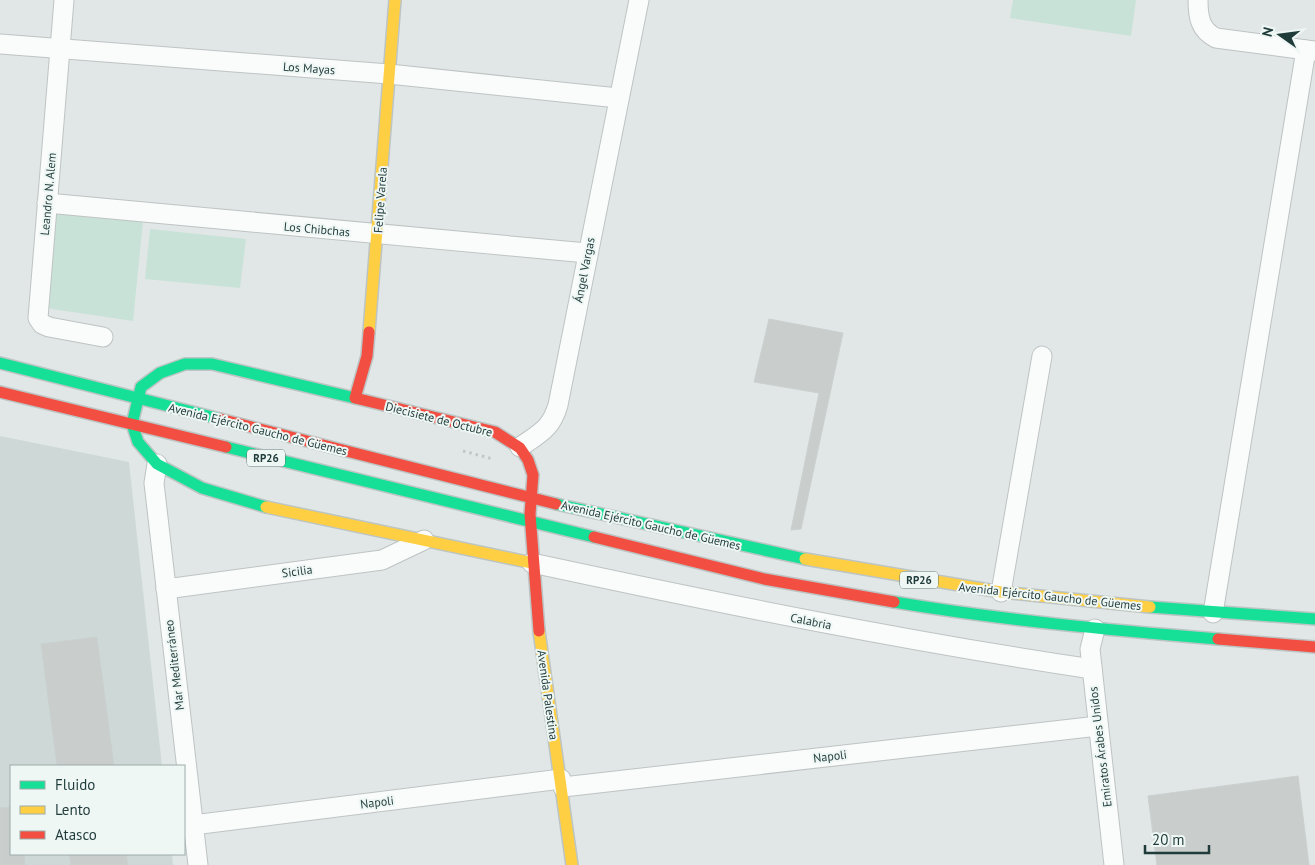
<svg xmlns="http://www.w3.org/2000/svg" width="1315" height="865" font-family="'PT Sans',sans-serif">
<rect width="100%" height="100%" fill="#e1e7e6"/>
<polygon fill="#ced9d7" points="0,436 129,462 162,766 11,766 11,854 172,854 173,865 0,865"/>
<g fill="#c9e2d7">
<polygon points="1013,0 1136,0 1131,36 1010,18"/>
<polygon points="54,209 143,221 133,321 45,308"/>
<polygon points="150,229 246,239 240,288 145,279"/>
</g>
<g fill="#c9cecd" stroke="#cad0cf">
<polygon points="769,319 843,333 801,529 791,530 819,393 754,382"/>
<polygon points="97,637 114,766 57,766 41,644"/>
<polygon points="1298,776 1309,865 1157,865 1148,796"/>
<polygon points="11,807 11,854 24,854 25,865 0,865 0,808"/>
<polygon points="69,854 126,854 128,865 71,865"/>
</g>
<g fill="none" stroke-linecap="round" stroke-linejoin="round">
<g stroke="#bec4c3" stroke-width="21">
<g id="street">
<polyline points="64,0 38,318 42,324 49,327 103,337"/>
<path d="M1198 0C1198 17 1200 30 1216 38L1315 51"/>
<polyline points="0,44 389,74 618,98"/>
<polyline points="47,203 587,253"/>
<path d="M520 447C540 433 551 429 558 405L639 0"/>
<polyline points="157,464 154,483 198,865"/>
<path d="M532 563C718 603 904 641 1092 669"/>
<polyline points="166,589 382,560 424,540"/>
<polyline points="1001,592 1042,356"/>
<polyline points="1213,613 1306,50"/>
<polyline points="1095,629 1090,649 1114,865"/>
<polyline points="563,787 1098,726"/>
<polyline points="193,825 561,779"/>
</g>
</g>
<g stroke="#bdc5c4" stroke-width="14">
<g id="fast">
<polyline points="0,363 220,419"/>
<polyline points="226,447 594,537"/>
<polyline points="556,504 805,559"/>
<polyline points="266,507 202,488 157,464 138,442 132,424 141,387 160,373 185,364 212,364 355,398"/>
<path d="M894 602C1001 620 1109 630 1218 639"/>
<polyline points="1150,607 1315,619"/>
</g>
</g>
<g stroke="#bdc5c4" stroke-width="14">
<g id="slow">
<polyline points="369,332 395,0"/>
<polyline points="266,507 532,563"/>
<polyline points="805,559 1001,592 1150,607"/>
<polyline points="539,631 572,865"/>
</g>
</g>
<g stroke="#bdc5c4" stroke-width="14">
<g id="jam">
<polyline points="369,332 367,356 355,398 495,432 520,448 528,460 533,475 530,514 539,631"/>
<polyline points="0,392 226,447"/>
<polyline points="220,419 556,504"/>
<polyline points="594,537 764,579 894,602"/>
<polyline points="1218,639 1315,647"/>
</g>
</g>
<polyline stroke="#bfc7c7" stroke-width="3" stroke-dasharray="2.5 4" stroke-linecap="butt" points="463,451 493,459"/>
<use href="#street" stroke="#fafbfb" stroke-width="19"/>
<use href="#fast" stroke="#16e098" stroke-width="11"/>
<use href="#slow" stroke="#ffcf43" stroke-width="11"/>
<use href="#jam" stroke="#f24e42" stroke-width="11"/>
</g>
<g text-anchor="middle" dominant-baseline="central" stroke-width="4" stroke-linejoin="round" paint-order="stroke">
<g fill="#eff7f5" stroke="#5d7372" stroke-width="1">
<rect x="247" y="449.5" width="38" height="17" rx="4"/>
<rect x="900" y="571.5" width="38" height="17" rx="4"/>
</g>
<g font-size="11" font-weight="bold" fill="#1f3b3a">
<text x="266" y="458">RP26</text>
<text x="919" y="580">RP26</text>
</g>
<g font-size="12" fill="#1f3b3a" stroke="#eff7f5">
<text transform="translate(309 68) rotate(4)">Los Mayas</text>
<text transform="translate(48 194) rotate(-85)">Leandro N. Alem</text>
<text transform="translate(380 200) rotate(-86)">Felipe Varela</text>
<text transform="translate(317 229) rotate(5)">Los Chibchas</text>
<text transform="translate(584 270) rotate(-79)">Ángel Vargas</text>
<text transform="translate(439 419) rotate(14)">Diecisiete de Octubre</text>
<text transform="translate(258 429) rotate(14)">Avenida Ejército Gaucho de Güemes</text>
<text transform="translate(651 525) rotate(13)">Avenida Ejército Gaucho de Güemes</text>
<text transform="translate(297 571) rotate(-8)">Sicilia</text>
<text transform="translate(1050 596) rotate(6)">Avenida Ejército Gaucho de Güemes</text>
<text transform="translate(811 621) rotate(11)">Calabria</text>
<text transform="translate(174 665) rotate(-97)">Mar Mediterráneo</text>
<text transform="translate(548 695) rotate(82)">Avenida Palestina</text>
<text transform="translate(1100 747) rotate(-97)">Emiratos Árabes Unidos</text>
<text transform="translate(830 756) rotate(-7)">Napoli</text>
<text transform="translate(377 802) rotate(-7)">Napoli</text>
</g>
</g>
<rect x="10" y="765" width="175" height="90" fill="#eff7f5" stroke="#9cacaa"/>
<rect x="20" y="781" width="25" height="8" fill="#16e098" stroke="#9cacaa"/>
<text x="55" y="790" font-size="15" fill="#1f3b3a">Fluido</text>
<rect x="20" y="806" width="25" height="8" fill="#ffcf43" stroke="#9cacaa"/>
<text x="55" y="815" font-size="15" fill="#1f3b3a">Lento</text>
<rect x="20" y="831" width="25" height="8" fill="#f24e42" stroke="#9cacaa"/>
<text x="55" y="840" font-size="15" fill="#1f3b3a">Atasco</text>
<g transform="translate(1280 35) rotate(284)" stroke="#eff7f5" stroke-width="4" paint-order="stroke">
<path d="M0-4L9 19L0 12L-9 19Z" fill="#1f3b3a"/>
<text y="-8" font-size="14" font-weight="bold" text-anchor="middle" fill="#1f3b3a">N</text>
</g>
<path d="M1145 845v8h64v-8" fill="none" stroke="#1f3b3a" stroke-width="2.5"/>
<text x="1152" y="845" font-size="15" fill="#1f3b3a" stroke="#eff7f5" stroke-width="4" paint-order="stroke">20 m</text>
</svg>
